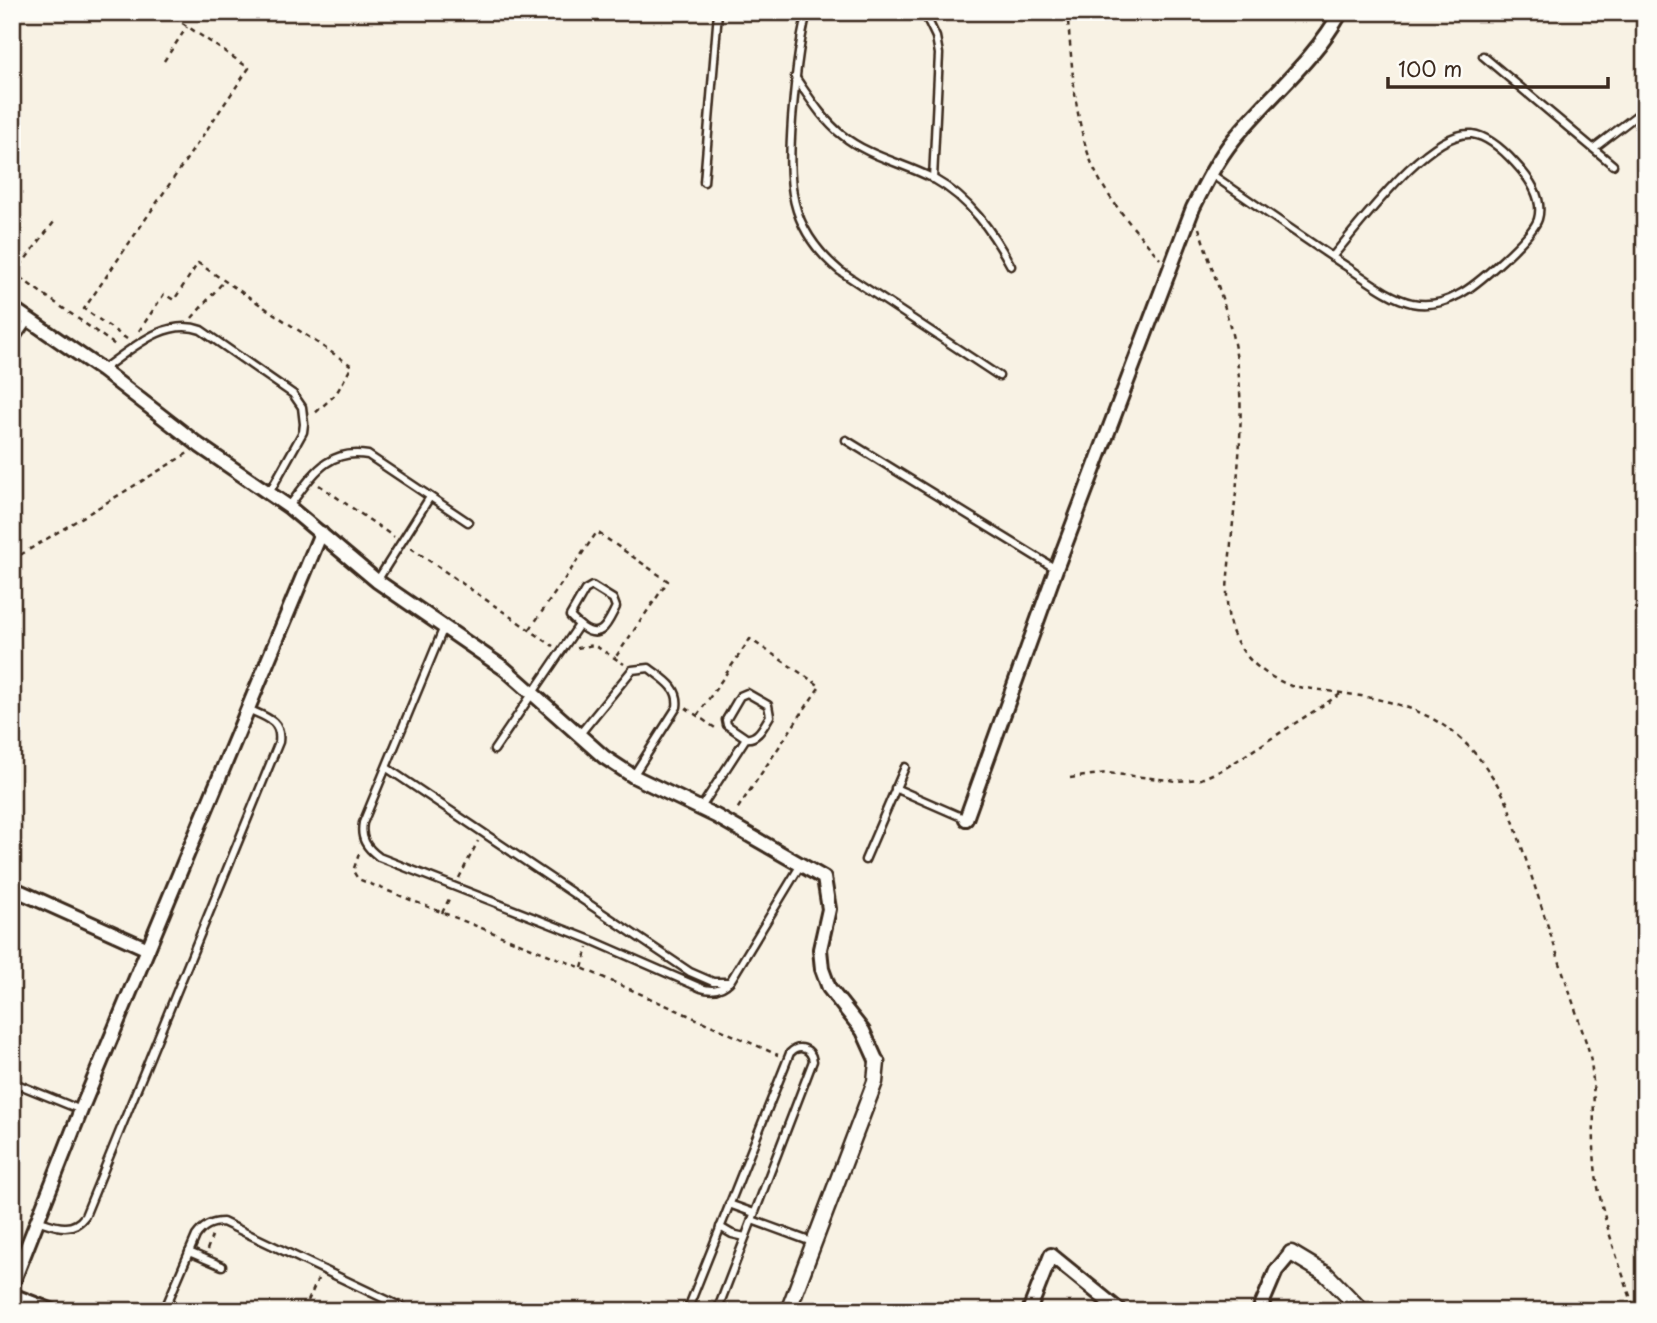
<svg xmlns="http://www.w3.org/2000/svg" width="1657" height="1323" font-family="'Playpen Sans',sans-serif">
<rect width="100%" height="100%" fill="#f8f2e4"/>
<filter id="ink" filterUnits="userSpaceOnUse"><feTurbulence type="fractalNoise" baseFrequency=".0143" numOctaves="2"/><feDisplacementMap in="SourceGraphic" scale="14" xChannelSelector="R" yChannelSelector="G"/><feConvolveMatrix kernelMatrix="1 2 1 2 8 2 1 2 1" color-interpolation-filters="sRGB"/></filter>
<g filter="url(#ink)">
<g fill="none" stroke-linecap="round" stroke-linejoin="round">
<g stroke="#3b2a1e" stroke-width="11">
<g id="service">
<path d="M807 12C798 48 795 83 792 119 788 182 787 227 840 271L999 376"/>
<polyline points="924,12 936,37 939,54 933,179"/>
<polyline points="1483,56 1613,165"/>
<path d="M795 77C809 97 823 120 842 135 869 157 904 163 934 179 970 199 992 231 1011 266"/>
<polyline points="1594,148 1645,109"/>
<path d="M1211 174C1258 206 1304 239 1352 270 1370 282 1390 298 1412 303 1427 306 1444 303 1458 295 1475 287 1533 236 1538 219 1544 198 1529 178 1515 163 1505 152 1488 136 1472 134 1428 130 1359 226 1332 257"/>
<polyline points="704,182 718,12"/>
<polyline points="12,344 29,320"/>
<path d="M103 369C131 350 165 317 201 330L293 394 302 407 304 424 303 432 269 493"/>
<polyline points="846,440 1056,569"/>
<path d="M289 506C312 477 326 448 368 455L468 522"/>
<polyline points="377,581 430,497"/>
<path d="M592 586 613 599 616 607C608 622 602 641 583 628 578 624 574 621 570 616L585 590Z"/>
<path d="M444 627 363 823C360 839 367 848 379 857L591 940 701 988C713 992 722 990 731 980L800 866"/>
<path d="M579 735 632 670 649 668C663 679 680 687 677 707L633 776"/>
<polyline points="494,750 579,625"/>
<polyline points="387,768 690,972 713,982 729,982"/>
<polyline points="895,788 966,819"/>
<path d="M700 809 746 738C758 740 764 725 770 716L768 705 747 693 740 696 726 720 727 725 746 738"/>
<polyline points="865,860 905,767"/>
<polyline points="12,1082 81,1110"/>
<polyline points="729,1204 754,1213"/>
<path d="M37 1220C55 1226 72 1234 85 1216L279 742C282 720 265 717 248 709"/>
<polyline points="752,1220 812,1242"/>
<polyline points="720,1227 732,1234 745,1237"/>
<polyline points="189,1252 222,1266"/>
<path d="M164 1311 196 1236C203 1226 211 1222 223 1222L410 1311"/>
<path d="M687 1311 790 1053C799 1044 811 1048 813 1061L717 1311"/>
</g>
</g>
<g stroke="#3b2a1e" stroke-width="18">
<g id="minor">
<polyline points="12,308 102,370 200,446 289,507 377,581 505,669 604,757 633,776 716,816 824,878 829,909 820,949 822,969 829,988 863,1031 877,1062"/>
<path d="M966 819 1056 569 1193 208C1205 184 1217 160 1234 139 1269 96 1313 62 1341 12"/>
<polyline points="12,888 148,949"/>
<polyline points="12,1285 81,1110 321,533"/>
<polyline points="12,1295 53,1311"/>
<polyline points="1029,1311 1051,1255 1120,1311"/>
<polyline points="1259,1311 1276,1271 1291,1253"/>
</g>
</g>
<g stroke="#3b2a1e" stroke-width="19">
<g id="tertiary">
<polyline points="1291,1253 1326,1274 1362,1311"/>
<polyline points="788,1311 875,1082 877,1062"/>
</g>
</g>
<g stroke="#3b2a1e" stroke-width="2.5" stroke-dasharray="5 5" stroke-linecap="butt">
<path d="M1067 12C1073 66 1073 128 1098 177 1114 207 1138 233 1160 259"/>
<polyline points="164,61 187,27"/>
<path d="M1199 228C1214 277 1235 326 1239 378 1244 432 1236 488 1231 543 1229 571 1223 601 1231 628 1241 657 1263 675 1291 686 1391 700 1455 701 1507 802L1589 1051C1598 1094 1590 1138 1597 1181 1604 1225 1621 1268 1635 1311"/>
<polyline points="12,272 118,347"/>
<polyline points="14,274 54,222"/>
<polyline points="192,318 224,281"/>
<polyline points="139,331 164,294 174,300 198,263 352,366 336,394 313,415"/>
<polyline points="127,339 84,309 249,68 166,12"/>
<polyline points="319,485 394,537"/>
<polyline points="411,548 553,646"/>
<polyline points="12,560 188,453"/>
<polyline points="530,629 597,532 668,581 615,658"/>
<polyline points="577,648 594,645 624,664"/>
<polyline points="686,708 718,730"/>
<polyline points="697,716 750,639 820,686 736,811"/>
<polyline points="1070,778 1107,773 1177,781 1201,779 1224,769 1342,693"/>
<polyline points="359,854 353,871 358,879 582,968 778,1055"/>
<polyline points="459,878 478,841"/>
<polyline points="442,913 450,897"/>
<polyline points="582,968 588,948"/>
<polyline points="207,1250 213,1233"/>
<polyline points="308,1301 318,1279"/>
</g>
<use href="#service" stroke="#fdfcf7" stroke-width="6"/>
<use href="#minor" stroke="#fdfcf7" stroke-width="12"/>
<use href="#tertiary" stroke="#fdfcf7" stroke-width="14"/>
</g>
</g>
<rect width="1657" height="1323" fill="none" stroke="#fdfcf7" stroke-width="42"/>
<rect x="21" y="21" width="1615" height="1281" fill="none" stroke="#3b2a1e" stroke-width="2.5" filter="url(#ink)"/>
<path d="M1388 77v10h220v-10" fill="none" stroke="#3b2a1e" stroke-width="3.5"/>
<text x="1398" y="77" font-size="21" fill="#3b2a1e" stroke="#fdfcf7" stroke-width="5" paint-order="stroke">100 m</text>
</svg>
